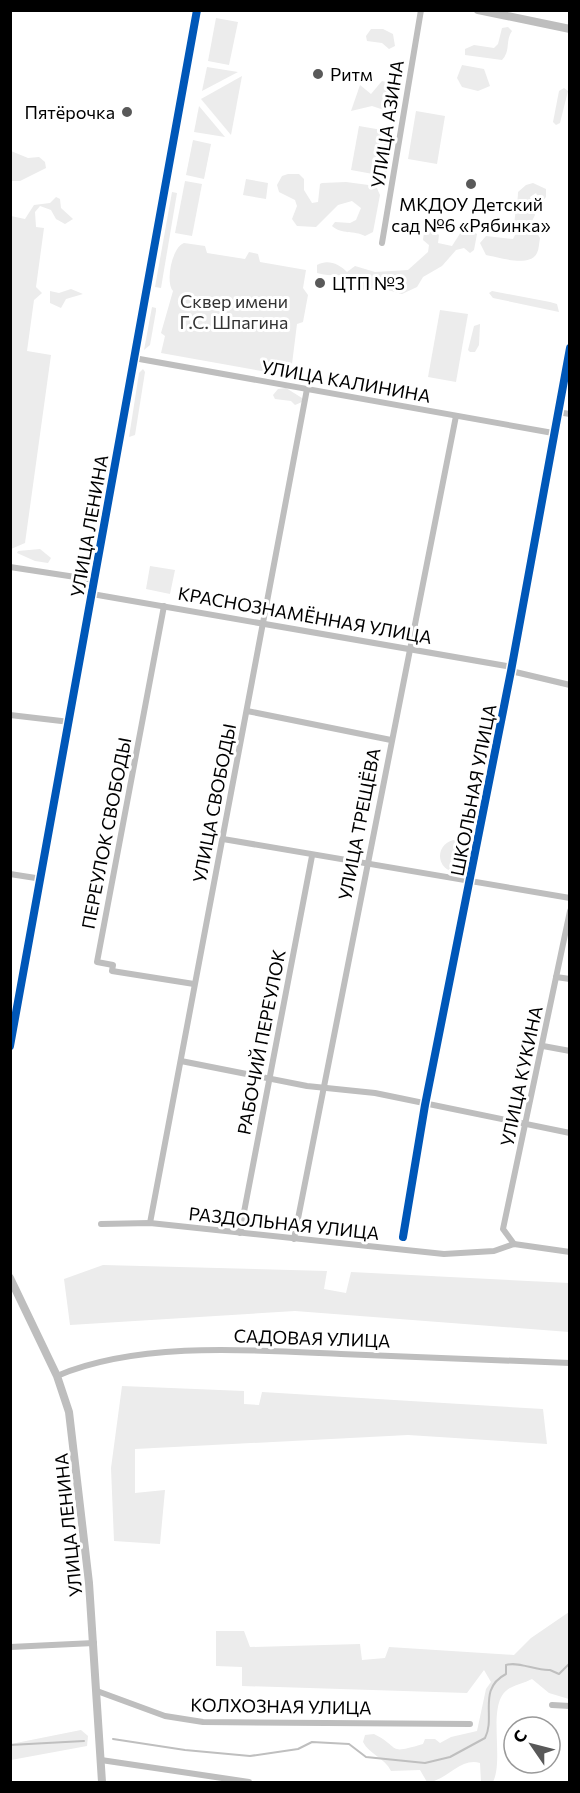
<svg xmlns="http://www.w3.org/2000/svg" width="580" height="1793" font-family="Commissioner,sans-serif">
<rect width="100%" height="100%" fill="#fff"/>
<g fill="#ececec">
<polygon points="216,18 238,22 229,65 208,61"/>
<path d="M508 27 512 31C505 41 511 51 502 60L465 55V49L474 45 494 48 498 44 502 28Z"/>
<polygon points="371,29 383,29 393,34 395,46 389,49 382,43 367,41 366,36"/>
<polygon points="462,65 484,69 490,86 478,91 462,87 457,78"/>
<polygon points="207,67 238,72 202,91"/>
<polygon points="242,76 231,135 201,99"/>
<polygon points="382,81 394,84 399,92 397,100 389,102 394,111 390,112 372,106 351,111 360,85 371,94"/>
<polygon points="564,88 568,91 560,123 556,125 553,122 559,91"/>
<polygon points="199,106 225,137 194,132"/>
<polygon points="416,111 445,116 437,164 408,159"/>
<polygon points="359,126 382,130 373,174 351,170"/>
<polygon points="385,136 393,137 385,183 378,181"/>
<polygon points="193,140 211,144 204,179 186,175"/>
<polygon points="11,151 28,158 39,157 45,162 46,168 20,181 11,181"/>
<path d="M288 174H299L304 179V190L312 203 318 202 320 184 322 183 346 182 376 186 380 195 373 232 365 236C354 230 342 235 332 226L335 222 350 223 356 220 361 208 352 201 338 205 316 227 297 226 292 219 297 206 295 200 279 192 277 185 282 176Z"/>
<polygon points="246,179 268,183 266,199 243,195"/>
<polygon points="185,181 202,184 192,236 175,233"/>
<path d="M533 183 546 189V197L541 203 536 193 530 197 535 215 531 223 540 238C539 243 539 249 537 253 530 268 498 257 486 255L480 243 486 236 513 239 516 233C512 220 518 206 518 192L526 185Z"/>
<polygon points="172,192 177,193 161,288 155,287"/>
<polygon points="56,197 60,199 61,208 73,219 65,224 56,219 51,210 40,206 35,212 36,227 44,228 36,287 42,293 34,300 27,351 51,355 25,543 11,549 11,216 25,219 34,205 50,203"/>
<path d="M431 228 439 235 438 243 452 246 461 232 470 230 477 234 474 250 470 253 464 248 456 250 442 266 423 277 417 287 402 294 377 287 365 291 360 286 359 277C344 274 331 277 317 273V265C328 259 339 264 347 272L355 266 375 272 408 270 428 252 429 245 423 240 424 232Z"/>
<path d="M184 243 205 246 207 253 245 259 249 252 258 254 260 262 306 270 303 288 308 295 303 322 297 324 291 372 284 375 161 353 165 336 161 333 173 291C165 282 172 247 184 243Z"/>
<polygon points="71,289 83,294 66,299 61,308 50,303 50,291 59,293"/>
<polygon points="492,291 550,302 557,304 559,312 493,298 489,293"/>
<polygon points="152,307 156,308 156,311 150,345 144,350"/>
<polygon points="440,310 468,314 456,382 428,377"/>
<polygon points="480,324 479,345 475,352 470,352 468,350 474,326"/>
<polygon points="143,369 145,372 135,435 129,437 139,373"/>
<polygon points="286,388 302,398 302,402 295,405 291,401 275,399 273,395 278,389"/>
<polygon points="40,549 51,558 48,563 35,561 17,553 18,551"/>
<polygon points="150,566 175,570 170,594 146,589"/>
<circle cx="456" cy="856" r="16"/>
<polygon points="103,1265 327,1271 324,1289 346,1293 351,1272 569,1283 569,1332 295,1311 70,1325 64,1279"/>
<polygon points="122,1386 244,1391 244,1404 259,1405 262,1392 543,1409 547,1444 408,1435 135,1449 135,1493 165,1490 160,1544 114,1541 111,1468"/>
<path d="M569 1612V1699L549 1693 532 1679C525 1683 517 1684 510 1688 485 1701 505 1758 493 1782H481L480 1763C460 1757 446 1782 427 1782L420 1770 391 1771C385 1758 369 1754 363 1742L365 1735 374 1734C402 1748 386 1755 423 1744L425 1739H435L440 1743 451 1737 477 1731 486 1689 491 1682 484 1670 467 1693 242 1686V1667L216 1666V1631H244L250 1647 360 1644 362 1660 385 1658 389 1647 514 1655 531 1638Z"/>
<polygon points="81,1730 88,1736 87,1746 11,1760 11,1744"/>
</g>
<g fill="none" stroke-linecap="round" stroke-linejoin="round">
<g stroke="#bfbfbf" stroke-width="2">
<path d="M113 1739 185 1750 250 1756 298 1749 312 1742 349 1744 366 1757 425 1763 450 1757 485 1738C496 1717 477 1689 506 1674V1665C519 1661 536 1671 550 1670L559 1674 570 1663"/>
<polyline points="10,1745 84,1741"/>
</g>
<g stroke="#bebebe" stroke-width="6">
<polyline points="382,243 421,10"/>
<polyline points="134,358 553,433"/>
<polyline points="557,412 570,414"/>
<polyline points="10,567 95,580"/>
<polyline points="92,594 512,667"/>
<polyline points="164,606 97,962 113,965 112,971 194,984"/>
<polyline points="511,671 570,685"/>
<polyline points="247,711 391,740"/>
<polyline points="10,715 70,722"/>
<polyline points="223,839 570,898"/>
<polyline points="10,874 42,879"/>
<polyline points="556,977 570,979"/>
<polyline points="543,1046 570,1051"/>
<polyline points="181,1061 307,1086 375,1093 570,1133"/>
<polyline points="150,1223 307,389"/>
<polyline points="101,1224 150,1223 444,1254 494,1251 514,1244 570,1252"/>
<polyline points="240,1233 312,856"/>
<polyline points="403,1237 425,1105 511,671 570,348"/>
<polyline points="294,1239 456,416"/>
<polyline points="514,1244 503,1229 570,911"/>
<path d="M57 1376C139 1341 253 1350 341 1354 417 1357 493 1360 570 1363"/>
<polyline points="10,1647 94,1643"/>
<polyline points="97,1691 165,1716 203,1722 470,1724"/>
<polyline points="552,1705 570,1706"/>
<polyline points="101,1760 249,1782"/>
</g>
<g stroke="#bebebe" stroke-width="8">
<polyline points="478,10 570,29"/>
<polyline points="10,1046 197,10"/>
<polyline points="10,1278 57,1376 69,1412 89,1583 102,1782"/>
</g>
<g stroke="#fff" stroke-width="11">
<g id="cycleway">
<polyline points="10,1046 197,10"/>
<polyline points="403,1237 425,1105 511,671 570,348"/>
</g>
</g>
<use href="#cycleway" stroke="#0057b8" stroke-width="8"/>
</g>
<g fill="#595959" stroke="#fff" stroke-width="2">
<circle cx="318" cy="74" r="6"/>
<circle cx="127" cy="112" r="6"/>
<circle cx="471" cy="184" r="6"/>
<circle cx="320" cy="283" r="6"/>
</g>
<g text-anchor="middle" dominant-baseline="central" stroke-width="6" stroke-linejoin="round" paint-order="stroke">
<g font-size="18" fill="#000" stroke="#fff" text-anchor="start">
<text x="330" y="74">Ритм</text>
<text x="115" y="112" text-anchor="end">Пятёрочка</text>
<text x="471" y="204" text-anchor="middle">МКДОУ Детский<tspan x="471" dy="21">сад №6 «Рябинка»</tspan></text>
<text x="332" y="283">ЦТП №3</text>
</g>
<g font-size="18" fill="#000" stroke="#fff">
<text transform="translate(387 124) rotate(-81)">УЛИЦА АЗИНА</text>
<text transform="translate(346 381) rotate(10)">УЛИЦА КАЛИНИНА</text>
<text transform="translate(89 526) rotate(-80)">УЛИЦА ЛЕНИНА</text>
<text transform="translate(305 615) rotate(10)">КРАСНОЗНАМЁННАЯ УЛИЦА</text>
<text transform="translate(473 790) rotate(-79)">ШКОЛЬНАЯ УЛИЦА</text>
<text transform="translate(214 803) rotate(-79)">УЛИЦА СВОБОДЫ</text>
<text transform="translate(359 824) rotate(-79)">УЛИЦА ТРЕЩЁВА</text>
<text transform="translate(106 833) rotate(-79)">ПЕРЕУЛОК СВОБОДЫ</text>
<text transform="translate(261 1042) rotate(-79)">РАБОЧИЙ ПЕРЕУЛОК</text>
<text transform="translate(521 1076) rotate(-78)">УЛИЦА КУКИНА</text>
<text transform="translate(284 1223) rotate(6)">РАЗДОЛЬНАЯ УЛИЦА</text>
<text transform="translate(312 1338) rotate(2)">САДОВАЯ УЛИЦА</text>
<text transform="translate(68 1525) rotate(-96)">УЛИЦА ЛЕНИНА</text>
<text transform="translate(281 1706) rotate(1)">КОЛХОЗНАЯ УЛИЦА</text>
</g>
<g font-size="18" fill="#333" stroke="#fff">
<text x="234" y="301">Сквер имени<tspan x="234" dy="21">Г.С. Шпагина</tspan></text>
</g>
</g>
<rect width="580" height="1793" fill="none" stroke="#000000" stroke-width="24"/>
<g transform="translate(532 1745) rotate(305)"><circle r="28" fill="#ffffff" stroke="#999999" stroke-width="1.5"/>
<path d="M0-4.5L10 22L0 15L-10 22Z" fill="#595959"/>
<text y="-9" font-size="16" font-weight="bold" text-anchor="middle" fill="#000000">С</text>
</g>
</svg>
